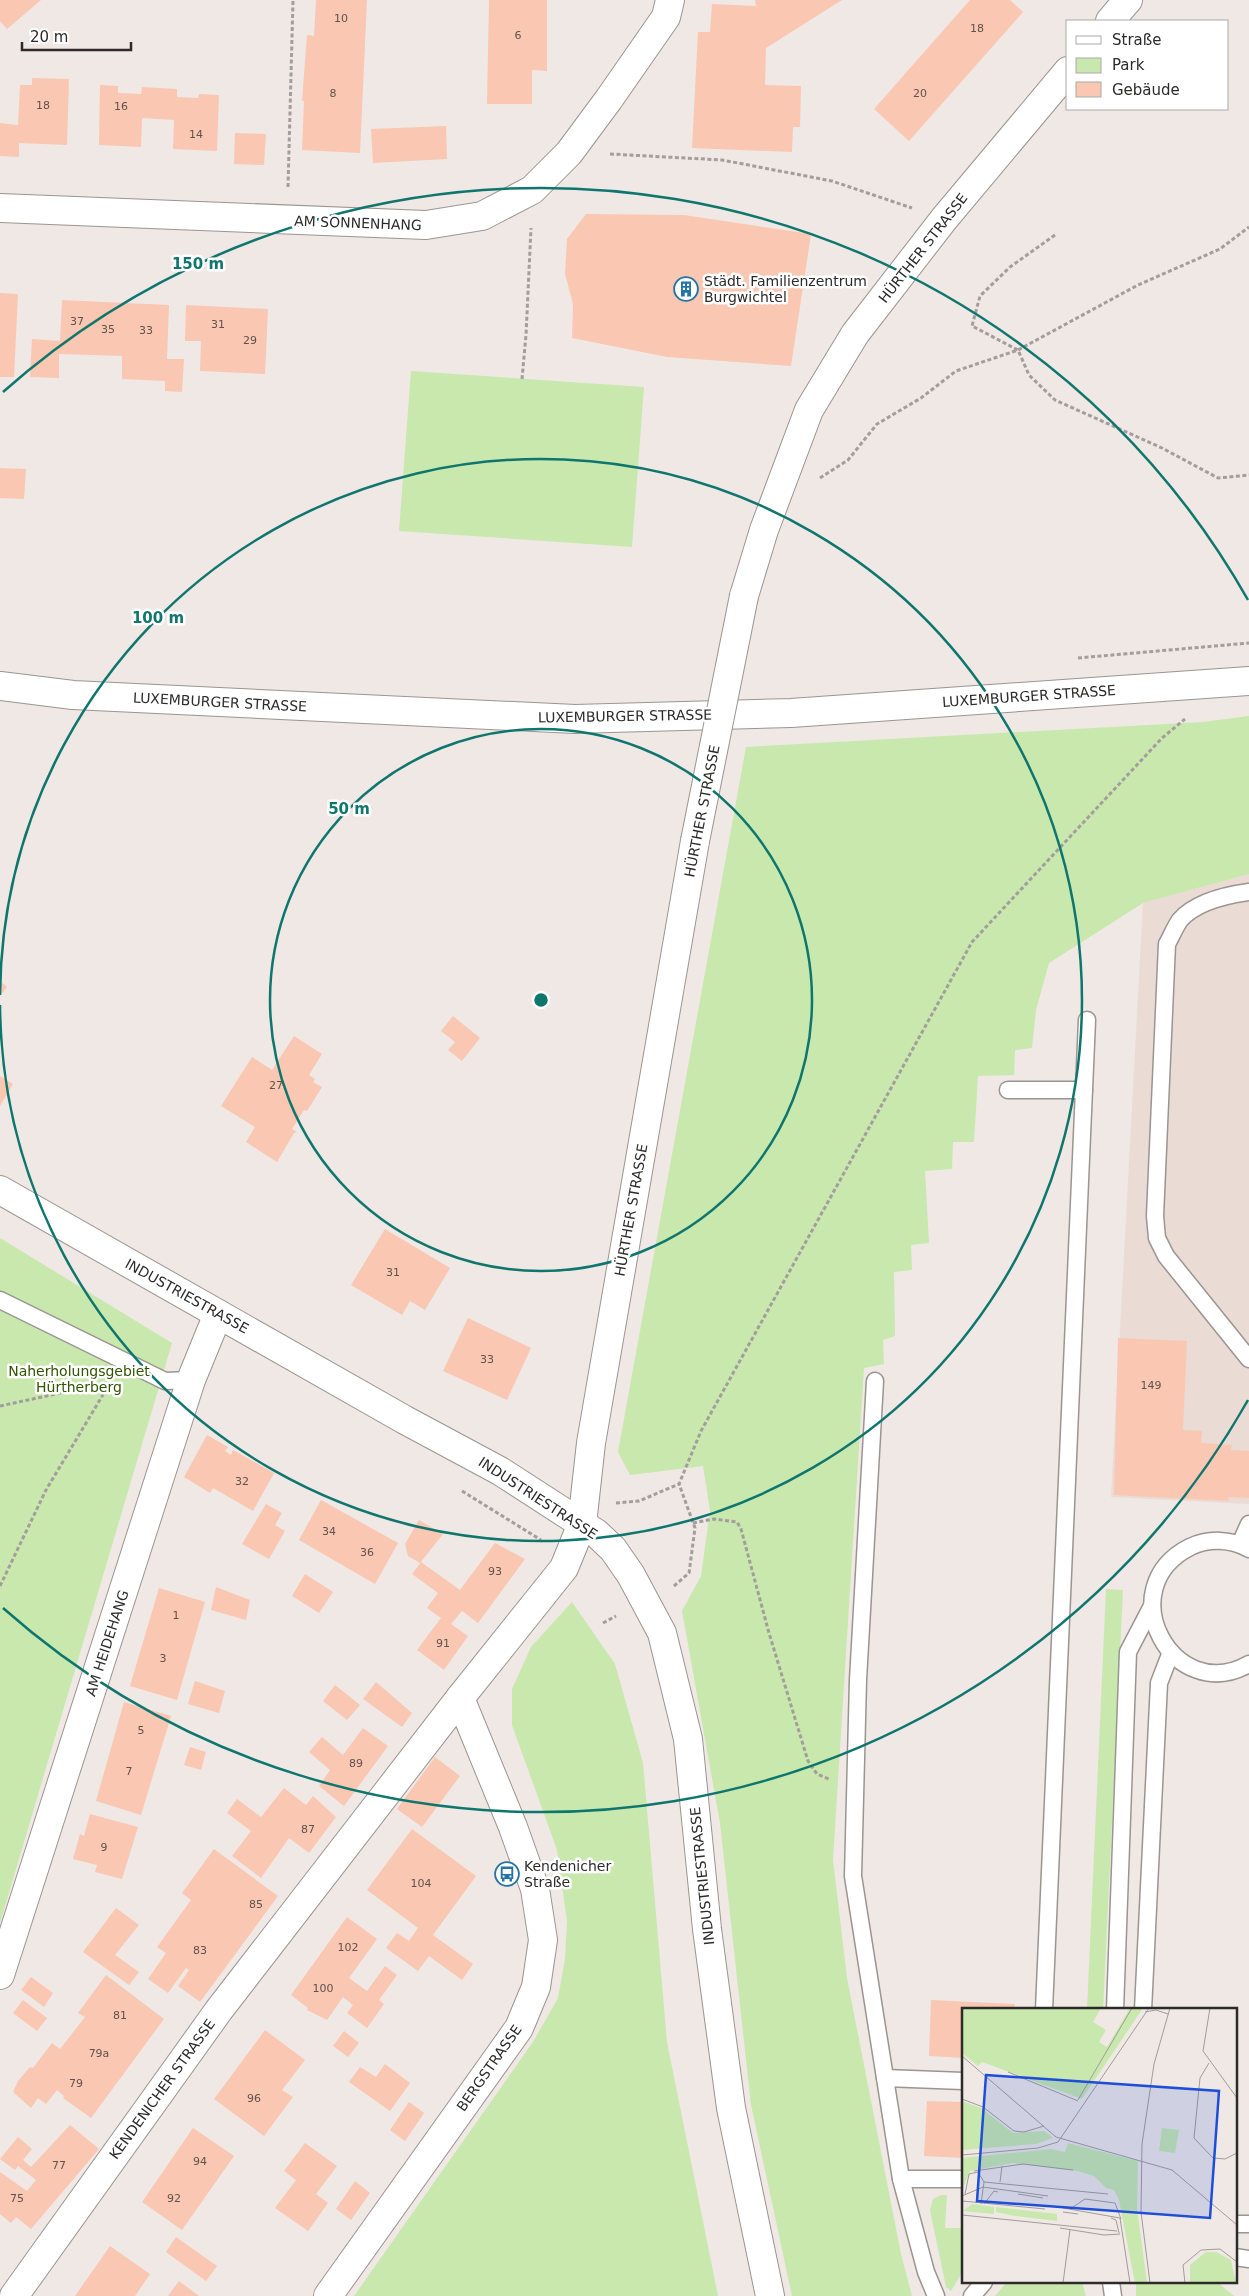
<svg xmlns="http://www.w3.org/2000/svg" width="1249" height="2296" font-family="'DejaVu Sans',sans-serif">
<rect width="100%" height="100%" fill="#efe8e5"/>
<polygon fill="#eadbd5" points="1249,874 1249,1504 1111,1497 1143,903"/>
<g fill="#c8e8ae">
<polygon points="411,371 644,387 632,547 399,531"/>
<polygon points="1249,716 1249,874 1143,903 1049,963 1036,1010 1032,1048 1015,1050 1014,1075 978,1076 974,1142 953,1142 952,1169 925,1171 929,1243 911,1245 912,1270 894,1272 895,1336 883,1340 884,1364 864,1368 833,1860 847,1978 901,2254 912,2296 792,2296 751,2105 720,1823 682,1611 701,1576 710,1511 703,1466 630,1475 618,1452 746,747 1203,722"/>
<polygon points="0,1238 172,1343 0,1923"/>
<polygon points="1106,1589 1123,1590 1103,2010 1087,2010"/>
<polygon points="572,1602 615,1664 643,1763 667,2042 718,2296 354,2296 533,2042 558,1998 565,1959 567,1921 557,1850 512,1725 512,1689 531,1647"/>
<polygon points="941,2195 947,2195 945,2228 963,2228 963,2271 951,2291 946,2287 930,2210 933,2199"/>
<polygon points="1007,2282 1082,2282 1086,2296 995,2296"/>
<polygon points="1136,2282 1217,2282 1234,2296 1136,2296"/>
</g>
<g fill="#fac7b2">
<polygon points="0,0 41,0 7,29 0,21"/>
<polygon points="316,0 367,0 360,153 302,150 304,101 302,101 307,35 314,36"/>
<polygon points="489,0 547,0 547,71 532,70 532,104 487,104"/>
<polygon points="755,0 842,0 766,48 765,85 801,86 800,127 793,127 792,152 692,148 698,32 710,32 712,4 756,6"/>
<polygon points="970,0 1010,0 1023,12 909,141 874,109"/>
<polygon points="32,78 69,79 67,145 19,143 19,157 0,156 0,123 18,125 20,85 32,85"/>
<polygon points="100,85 118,86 118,93 141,94 142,87 177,89 177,97 198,98 199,94 219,95 217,151 173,149 174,120 142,118 141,147 99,145"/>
<polygon points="446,126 447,159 373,163 371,129"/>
<polygon points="235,133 266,134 264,165 234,164"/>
<polygon points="586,214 684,215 811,234 791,366 667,357 572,338 573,304 565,274 567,239"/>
<polygon points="0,293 18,294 14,377 0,377"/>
<polygon points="62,300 169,305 167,359 184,359 182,392 165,391 165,381 122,379 122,356 59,354 59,378 30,377 32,339 60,341"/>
<polygon points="186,305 268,309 265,374 200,371 201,341 185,341"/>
<polygon points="0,468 26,469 24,499 0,498"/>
<polygon points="0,981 7,987 0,996"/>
<polygon points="453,1016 480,1038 462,1061 448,1050 455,1042 441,1031"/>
<polygon points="294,1036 322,1054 309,1075 315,1079 313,1082 322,1087 307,1111 304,1110 292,1129 297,1132 294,1133 277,1162 246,1142 255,1127 221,1106 252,1057 272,1070"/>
<polygon points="0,1076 13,1084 0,1106"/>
<polygon points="385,1229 450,1268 425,1310 410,1301 402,1315 351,1285"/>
<polygon points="468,1318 531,1348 507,1400 443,1371"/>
<polygon points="1118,1338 1187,1341 1183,1430 1202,1431 1201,1443 1232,1445 1231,1450 1249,1451 1249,1498 1228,1497 1229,1501 1114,1495"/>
<polygon points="207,1435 228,1447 225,1451 231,1455 233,1450 274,1473 253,1511 213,1488 210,1493 184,1477"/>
<polygon points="321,1500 398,1543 375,1584 299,1540"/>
<polygon points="266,1504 282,1513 275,1525 285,1531 269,1559 242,1544"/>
<polygon points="419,1520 443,1534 420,1563 408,1556 405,1544"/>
<polygon points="495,1543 525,1559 478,1623 462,1611 451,1624 468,1636 444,1670 417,1650 441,1618 427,1608 438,1593 412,1574 421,1562 460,1590"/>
<polygon points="305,1574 333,1592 319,1613 292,1596"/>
<polygon points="216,1587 250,1600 246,1620 211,1610"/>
<polygon points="159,1588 205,1602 177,1700 130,1686"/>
<polygon points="195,1681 225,1691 219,1713 188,1704"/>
<polygon points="376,1682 412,1713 402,1727 363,1699"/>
<polygon points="335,1685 360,1705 347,1720 323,1701"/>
<polygon points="124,1702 171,1716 141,1815 96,1801"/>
<polygon points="363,1728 388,1746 344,1806 319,1786 330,1770 309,1752 322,1737 343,1755"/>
<polygon points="190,1747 206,1752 201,1770 184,1765"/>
<polygon points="435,1757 460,1776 422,1827 397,1809"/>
<polygon points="284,1788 306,1805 313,1796 336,1817 309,1853 289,1838 261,1878 232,1856 251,1831 227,1813 237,1799 261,1817"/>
<polygon points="90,1814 138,1827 122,1879 95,1872 97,1865 73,1859 80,1834 84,1836"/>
<polygon points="412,1829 476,1876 433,1935 473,1964 462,1980 429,1956 418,1971 386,1948 397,1933 409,1941 418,1928 367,1890"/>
<polygon points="214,1849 278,1896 200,2002 178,1986 189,1970 186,1968 168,1993 148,1979 166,1953 157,1947 191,1900 182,1893"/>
<polygon points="116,1908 139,1925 115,1955 139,1972 129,1985 83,1952"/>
<polygon points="347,1917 377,1939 349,1978 367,1991 385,1966 397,1975 379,2000 384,2004 367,2028 347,2013 353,2005 343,1997 327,2020 307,2010 308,2008 291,1995"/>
<polygon points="106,1975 164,2019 91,2118 63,2098 64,2096 57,2090 46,2104 38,2098 31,2108 13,2092 18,2081 30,2067 33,2068 52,2043 60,2049 85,2017 78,2013"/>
<polygon points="31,1977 53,1993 44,2007 21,1990"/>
<polygon points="23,2000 47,2018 37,2031 13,2013"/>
<polygon points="931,2000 1015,2004 1014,2010 963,2010 963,2058 929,2056"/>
<polygon points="265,2030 305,2060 282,2090 293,2097 264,2136 214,2099"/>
<polygon points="344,2031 359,2043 348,2057 333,2046"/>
<polygon points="385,2064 410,2083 390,2111 349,2082 360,2067 376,2077"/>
<polygon points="927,2101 963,2102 963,2158 924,2156"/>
<polygon points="409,2102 424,2113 405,2141 390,2130"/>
<polygon points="70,2125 99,2149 31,2229 16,2217 11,2223 0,2214 0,2172 27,2191 36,2180 18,2166 15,2170 0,2159 18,2137 32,2149 23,2160 31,2167"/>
<polygon points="193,2128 234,2156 182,2230 142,2202"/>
<polygon points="305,2143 337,2166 316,2194 328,2203 308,2231 275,2208 296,2180 284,2171"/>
<polygon points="355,2181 370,2193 351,2220 336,2209"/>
<polygon points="176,2237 217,2266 206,2281 166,2252"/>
<polygon points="110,2246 150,2274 135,2296 75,2296"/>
<polygon points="179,2281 199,2296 168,2296"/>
</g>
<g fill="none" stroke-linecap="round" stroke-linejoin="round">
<g stroke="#9b9592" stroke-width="19">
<g id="lane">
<path d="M1249 892C1227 895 1196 902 1180 920 1175 927 1171 937 1167 944L1155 1216 1157 1238 1166 1256 1249 1359"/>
<polyline points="1008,1090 1084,1090"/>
<polyline points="0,1300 165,1381 191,1380"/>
<polyline points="875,1381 858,1680 853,1876 901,2179 926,2272 936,2296"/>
<polyline points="1240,1544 1249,1524"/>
<path d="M1249 1549C1231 1539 1209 1538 1190 1547 1109 1588 1173 1707 1249 1664"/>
<polyline points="1044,2010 1087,1020"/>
<polyline points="1115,2010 1128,1652 1152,1606"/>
<polyline points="1143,2010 1159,1683 1171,1652"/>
<polyline points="885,2078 963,2081"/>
<polyline points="901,2179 963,2179"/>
<polyline points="1235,2224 1249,2224"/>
<polyline points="1235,2257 1249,2259"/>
<polyline points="1111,2282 1113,2296"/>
<polyline points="972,2296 984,2282"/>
</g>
</g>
<g stroke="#9b9592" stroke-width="30">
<g id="street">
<polyline points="1110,21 1128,0"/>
<polyline points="0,208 426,225 482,216 532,190 569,153 609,99 666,17 670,0"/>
<polyline points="744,596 764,530 809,410 855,334 944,219 1068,71"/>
<polyline points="0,1975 191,1380 218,1314"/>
<polyline points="14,2296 219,2010 460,1698 564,1568 582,1524 591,1443 695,841"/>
<polyline points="328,2296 519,2028 536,1987 543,1940 535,1889 513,1827 460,1698"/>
</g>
</g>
<g stroke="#9b9592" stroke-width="30">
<polyline id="secondary" points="0,1190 405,1420 500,1471 596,1533 613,1549 631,1575 662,1633 688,1739 707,1929 731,2108 770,2296"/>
</g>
<g stroke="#9b9592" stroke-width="30">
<polyline id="primary" points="0,686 73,695 575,719 791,713 1249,681"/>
</g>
<g stroke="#a39e9b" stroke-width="3" stroke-dasharray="4 2.5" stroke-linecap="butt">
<polyline points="610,154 722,160 832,181 912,208"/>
<polyline points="288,187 293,0"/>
<polyline points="1055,235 1010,267 980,296 972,326 1018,350 1029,375 1055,400 1162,448 1218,478 1249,475"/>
<polyline points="522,379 526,335 531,228"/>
<polyline points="820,478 848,460 877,424 921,398 956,371 1018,350 1138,285 1220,249 1249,227"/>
<polyline points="1078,658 1249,643"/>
<polyline points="0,1406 107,1383"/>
<polyline points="462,1491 541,1540"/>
<polyline points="616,1503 639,1501 679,1484 701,1431 972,942 1162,738 1185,719"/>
<polyline points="693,1523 714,1519 737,1522 741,1529 769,1633 808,1761 817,1774 829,1779"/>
<polyline points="0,1586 46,1490 110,1383"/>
<polyline points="674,1586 689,1573 695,1528 679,1484"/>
<polyline points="603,1623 616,1616"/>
</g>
<use href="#lane" stroke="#fff" stroke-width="16"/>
<use href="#street" stroke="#fff" stroke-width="28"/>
<use href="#secondary" stroke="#fff" stroke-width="28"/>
<use href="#primary" stroke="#fff" stroke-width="28"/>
<g stroke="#9b9592" stroke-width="30" stroke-linecap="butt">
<polyline id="street-bridge" points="695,841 744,596"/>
</g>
<use href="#street-bridge" stroke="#fff" stroke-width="28"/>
</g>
<g fill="none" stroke="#0f766e" stroke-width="2.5">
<circle cx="541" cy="1000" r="271"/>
<path d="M0 995A541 541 0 1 1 0 1005"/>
<path d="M1248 1400A812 812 0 0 1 3 1608M3 392A812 812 0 0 1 1248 600"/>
</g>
<defs>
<g id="building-ring" transform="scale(1.25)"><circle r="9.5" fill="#fff" stroke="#2474a6" stroke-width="1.5"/><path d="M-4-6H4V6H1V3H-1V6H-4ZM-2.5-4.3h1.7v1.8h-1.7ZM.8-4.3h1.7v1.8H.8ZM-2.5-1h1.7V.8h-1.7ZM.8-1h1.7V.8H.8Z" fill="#2474a6"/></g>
<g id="bus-ring" transform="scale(1.25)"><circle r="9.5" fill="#fff" stroke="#2474a6" stroke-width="1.5"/><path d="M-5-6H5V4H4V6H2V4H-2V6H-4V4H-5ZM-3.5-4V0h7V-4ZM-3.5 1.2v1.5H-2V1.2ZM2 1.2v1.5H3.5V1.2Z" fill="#2474a6"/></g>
</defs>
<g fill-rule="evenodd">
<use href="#building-ring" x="686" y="289"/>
<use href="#bus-ring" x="507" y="1874"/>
</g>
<g text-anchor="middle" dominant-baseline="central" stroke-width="5" stroke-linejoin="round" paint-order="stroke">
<g font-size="11" fill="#60524c">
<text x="341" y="18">10</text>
<text x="977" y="28">18</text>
<text x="518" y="35">6</text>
<text x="333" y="93">8</text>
<text x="920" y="93">20</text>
<text x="43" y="105">18</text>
<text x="121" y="106">16</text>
<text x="196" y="134">14</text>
<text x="77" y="321">37</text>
<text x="218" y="324">31</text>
<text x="108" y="329">35</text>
<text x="146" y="330">33</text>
<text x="250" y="340">29</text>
<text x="276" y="1085">27</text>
<text x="393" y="1272">31</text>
<text x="487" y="1359">33</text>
<text x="1151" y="1385">149</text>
<text x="242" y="1481">32</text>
<text x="329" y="1531">34</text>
<text x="367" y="1552">36</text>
<text x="495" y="1571">93</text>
<text x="176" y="1615">1</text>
<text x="443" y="1643">91</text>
<text x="163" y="1658">3</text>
<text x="141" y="1730">5</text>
<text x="356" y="1763">89</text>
<text x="129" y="1771">7</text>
<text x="308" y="1829">87</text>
<text x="104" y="1847">9</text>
<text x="421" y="1883">104</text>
<text x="256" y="1904">85</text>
<text x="348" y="1947">102</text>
<text x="200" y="1950">83</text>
<text x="323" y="1988">100</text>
<text x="120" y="2015">81</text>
<text x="99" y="2053">79a</text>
<text x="76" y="2083">79</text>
<text x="254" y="2098">96</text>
<text x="200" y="2161">94</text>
<text x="59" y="2165">77</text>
<text x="17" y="2198">75</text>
<text x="174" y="2198">92</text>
</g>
<g font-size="14" fill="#2d2b2a" stroke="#fff">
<text transform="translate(358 223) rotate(2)">AM SONNENHANG</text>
<text transform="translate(923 248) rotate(-52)">HÜRTHER STRASSE</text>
<text transform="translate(1029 696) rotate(-4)">LUXEMBURGER STRASSE</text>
<text transform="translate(220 702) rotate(3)">LUXEMBURGER STRASSE</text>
<text transform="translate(625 716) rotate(-1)">LUXEMBURGER STRASSE</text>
<text transform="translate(702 811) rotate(-79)">HÜRTHER STRASSE</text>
<text transform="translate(631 1210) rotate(-80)">HÜRTHER STRASSE</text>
<text transform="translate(187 1296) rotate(29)">INDUSTRIESTRASSE</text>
<text transform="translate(538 1498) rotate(33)">INDUSTRIESTRASSE</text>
<text transform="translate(107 1643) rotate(-72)">AM HEIDEHANG</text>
<text transform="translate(702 1876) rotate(-96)">INDUSTRIESTRASSE</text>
<text transform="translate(489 2068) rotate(-55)">BERGSTRASSE</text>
<text transform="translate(162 2089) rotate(-54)">KENDENICHER STRASSE</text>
</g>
<g font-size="14" fill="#2d2b2a" stroke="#fff" text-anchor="start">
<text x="704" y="281">Städt. Familienzentrum<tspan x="704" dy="16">Burgwichtel</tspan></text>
<text x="524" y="1866">Kendenicher<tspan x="524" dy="16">Straße</tspan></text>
</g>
<g font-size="14" fill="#305300" stroke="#fff">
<text x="79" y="1371">Naherholungsgebiet<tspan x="79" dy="16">Hürtherberg</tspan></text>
</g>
</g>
<g transform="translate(962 2008)">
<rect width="275" height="275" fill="#efe8e5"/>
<path d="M0 0H139L131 14 144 22 137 34 145 39 168 0H181L120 91 20 54 16 58 0 45ZM0 93 19 100 51 125 82 123 91 130 74 136 0 142ZM200 120 217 122 213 145 197 143ZM106 135 176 153 175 200 185 275H173L157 192 152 182 144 180 132 168 115 163 51 155 8 163 0 182V150L89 141 103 144ZM10 196 32 199V206L1 203ZM34 199 95 206V213L53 208 34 204ZM244 244H254L269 252 274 275H228V257Z" fill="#c8e8ae"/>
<path fill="none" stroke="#a19c9a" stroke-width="1" d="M248 0 241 43 275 90M183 4 194 2 206 6M0 48 94 129 210 162 275 217M247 55 238 70 232 130 251 150 263 151 275 145M46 64 116 93M0 91 21 99 52 123 62 124 82 118M116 92 170 0M0 147 76 140 96 134 187 0M12 163 61 156 111 162M22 174 146 186M38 174 40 158M3 186 7 166 16 164 22 174 19 196M56 186 81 190M0 188 21 179 86 188M0 193 83 201M22 196 32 183 36 184M101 200 158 210 168 275M108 201 123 191 153 195 159 211M101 204 116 206M0 207 155 223M149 210 154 212 157 225M98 220 142 227 158 226M101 275 108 222M188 275 179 204 180 136 192 56 208 0M223 275 221 257 239 242 258 241 275 254"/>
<path fill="#1d4ed8" fill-opacity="0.15" stroke="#1d4ed8" stroke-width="2.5" d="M24 67 257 83 248 210 15 193Z"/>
<rect width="275" height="275" fill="none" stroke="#2d2b2a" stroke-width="2.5"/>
</g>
<circle cx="541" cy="1000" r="8" fill="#0f766e" stroke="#fff" stroke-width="2.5"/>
<g font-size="15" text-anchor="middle" font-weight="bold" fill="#0f766e" stroke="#fff" stroke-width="5" stroke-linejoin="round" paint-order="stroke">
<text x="198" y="269">150 m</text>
<text x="158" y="623">100 m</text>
<text x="349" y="814">50 m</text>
</g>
<rect x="1066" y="20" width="162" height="90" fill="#ffffff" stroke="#abaaaa"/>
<rect x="1076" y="36" width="25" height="8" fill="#ffffff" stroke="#abaaaa"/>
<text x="1112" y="45" font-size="15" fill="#2d2b2a">Straße</text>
<rect x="1076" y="58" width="25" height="15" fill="#c8e8ae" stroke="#abaaaa"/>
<text x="1112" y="70" font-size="15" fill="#2d2b2a">Park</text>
<rect x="1076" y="82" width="25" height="15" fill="#fac7b2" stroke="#abaaaa"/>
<text x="1112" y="95" font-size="15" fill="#2d2b2a">Gebäude</text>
<path d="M22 42v8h109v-8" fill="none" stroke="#2d2b2a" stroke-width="2.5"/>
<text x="30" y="42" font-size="15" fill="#2d2b2a" stroke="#ffffff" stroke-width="4" paint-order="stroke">20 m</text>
</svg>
